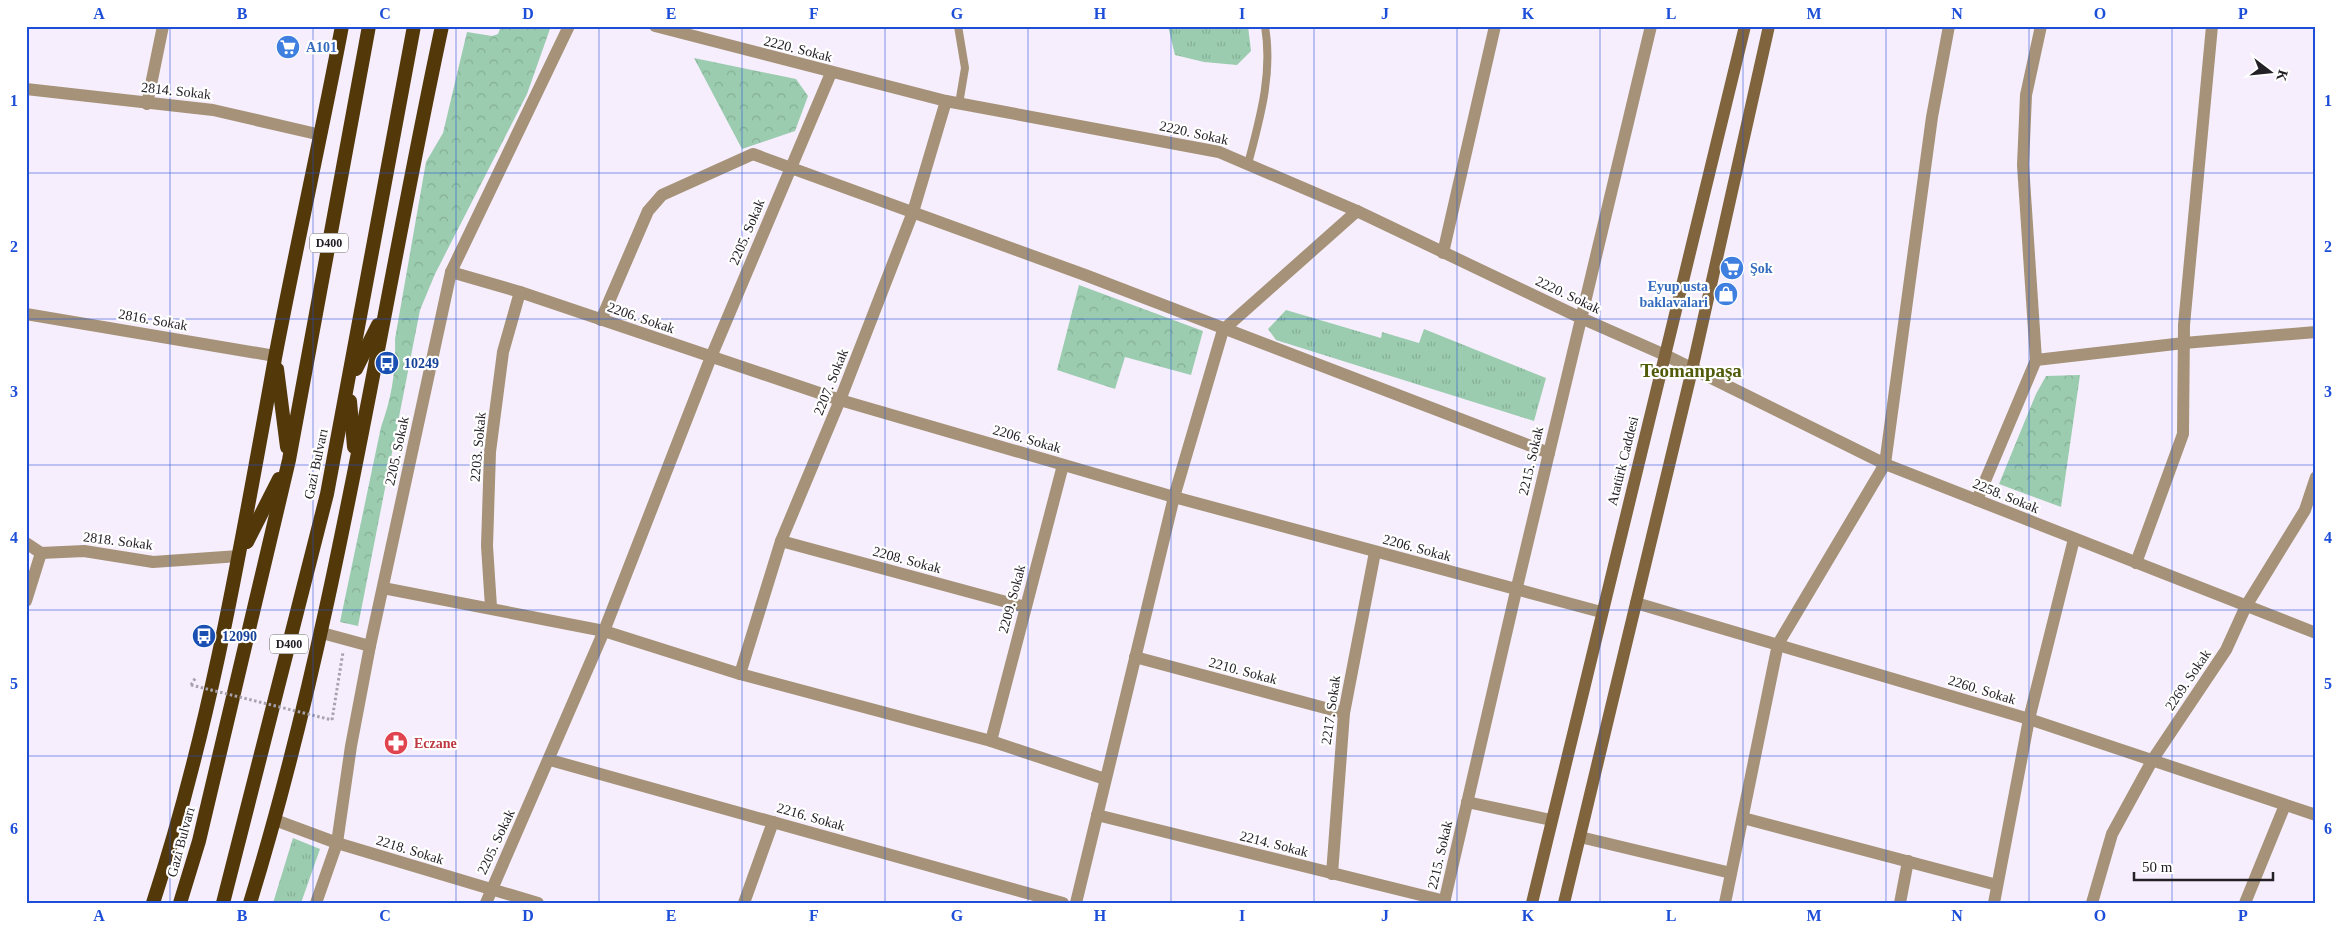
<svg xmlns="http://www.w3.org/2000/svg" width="2342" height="929" font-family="Georgia,serif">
<defs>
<pattern id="grass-tufts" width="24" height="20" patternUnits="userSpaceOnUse" patternTransform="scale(1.25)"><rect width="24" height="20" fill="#9bccaf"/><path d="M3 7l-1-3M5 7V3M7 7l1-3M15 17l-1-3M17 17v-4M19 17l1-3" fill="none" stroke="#85af96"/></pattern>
<pattern id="forest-crowns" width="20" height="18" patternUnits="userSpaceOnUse" patternTransform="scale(1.25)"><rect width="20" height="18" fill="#9bccaf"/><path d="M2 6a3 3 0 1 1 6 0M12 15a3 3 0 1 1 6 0" fill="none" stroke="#85af96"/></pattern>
</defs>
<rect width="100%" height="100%" fill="#f6eefc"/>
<g fill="url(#grass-tufts)">
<polygon points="1168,26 1248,26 1251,51 1237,65 1204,62 1175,55"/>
<polygon points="1286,310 1381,338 1382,332 1419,343 1424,329 1546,378 1534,421 1276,340 1268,329"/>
<polygon points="293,838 320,849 301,903 273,903"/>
</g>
<g fill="url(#forest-crowns)">
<path d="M501 26H551L527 94 435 274 420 310 358 626 340 622 381 427C392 397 396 370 395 339L426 162 443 133 467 32 492 36 498 34Z"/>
<polygon points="694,58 796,79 808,96 795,131 742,149"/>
<polygon points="1079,285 1203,331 1191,375 1125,357 1115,389 1057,370"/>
<polygon points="2080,375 2061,507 1999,484 2036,394 2046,376"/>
</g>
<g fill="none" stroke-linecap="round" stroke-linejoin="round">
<g stroke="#a8a2ad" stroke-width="3" stroke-dasharray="2.5 2.5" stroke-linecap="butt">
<polyline points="191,685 196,677"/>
<polyline points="332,720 343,652"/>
</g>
<g stroke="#a59278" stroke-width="8">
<polyline points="958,26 965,68 959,104"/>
<path d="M1248 164C1260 118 1273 74 1265 26"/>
</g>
<g stroke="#a59278" stroke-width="12">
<polyline points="655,26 946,101 1219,152 1357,211 1581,318 1665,355 1885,464 2316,633"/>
<polyline points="26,89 213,110 321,135"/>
<polyline points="147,104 163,26"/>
<polyline points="1443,253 1495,26"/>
<polyline points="451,272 520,292 840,400 1174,497 1601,612"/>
<polyline points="26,314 275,356"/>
<polyline points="601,320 648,211 662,195 753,154 1085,275 1549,453"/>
<polyline points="2036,360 2184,343 2316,332"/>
<polyline points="1977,500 2036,360 2023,165 2026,95 2041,26"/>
<polyline points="781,541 1025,607"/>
<polyline points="26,543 41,553 84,551 153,562 239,556"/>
<polyline points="2136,563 2183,434 2184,325 2212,26"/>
<polyline points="383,588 604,631 740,674 991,741 1105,779"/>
<polyline points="26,601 41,553"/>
<polyline points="1636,603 2029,719 2316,815"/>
<polyline points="491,607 487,546 490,452 503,352 520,292"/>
<polyline points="322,633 370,646"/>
<polyline points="1135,657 1344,713"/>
<polyline points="740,674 781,541 840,400 913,212 946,101"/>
<polyline points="991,741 1063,465"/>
<polyline points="550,760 1063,903"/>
<polyline points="1467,802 1551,820"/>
<polyline points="1097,815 1445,901"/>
<polyline points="1743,818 1997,885"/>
<polyline points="275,820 337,843 538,903"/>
<polyline points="1580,837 1731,873"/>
<polyline points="1332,874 1344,713 1375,552"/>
<polyline points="316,903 337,843 351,746 370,646 451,272 569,26"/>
<polyline points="486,903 604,631 711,357 831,73"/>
<polyline points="744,903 773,822"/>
<polyline points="1076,903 1174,497 1223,330 1357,211"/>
<polyline points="1444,903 1516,591 1651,26"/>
<polyline points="1725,903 1778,644 1885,464 1932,117 1949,26"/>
<polyline points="1900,903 1908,861"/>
<polyline points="1994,903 2029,719 2074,539"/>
<polyline points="2092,903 2112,834 2153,759 2226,650 2246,606 2305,510 2316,477"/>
<polyline points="2245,903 2285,805"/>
</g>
<g stroke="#7f643d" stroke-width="12">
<polyline points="1532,903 1745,26"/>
<polyline points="1564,903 1692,370 1769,26"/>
</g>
<g stroke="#53380a" stroke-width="14">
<polyline points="277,369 287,447"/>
<polyline points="356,369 378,325"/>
<polyline points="350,401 354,447"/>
<polyline points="247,542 279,479"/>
<path d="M153 903C211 726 242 540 275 358 296 247 321 137 342 26"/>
<polyline points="180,903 199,841 289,460 369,26"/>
<polyline points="223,903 327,494 414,26"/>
<path d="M250 903C338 616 379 319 442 26"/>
</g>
<polyline stroke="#a8a2ad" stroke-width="3" stroke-dasharray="2.5 2.5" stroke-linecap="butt" points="191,685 332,720"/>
</g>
<path fill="none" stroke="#1d4ed8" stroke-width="1" stroke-opacity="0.55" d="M170 26V903M313 26V903M456 26V903M599 26V903M742 26V903M885 26V903M1028 26V903M1171 26V903M1314 26V903M1457 26V903M1600 26V903M1743 26V903M1886 26V903M2029 26V903M2172 26V903M26 173H2316M26 319H2316M26 465H2316M26 610H2316M26 756H2316"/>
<defs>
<g id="supermarket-disc" transform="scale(1.25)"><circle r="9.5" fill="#3f7fe0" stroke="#fff"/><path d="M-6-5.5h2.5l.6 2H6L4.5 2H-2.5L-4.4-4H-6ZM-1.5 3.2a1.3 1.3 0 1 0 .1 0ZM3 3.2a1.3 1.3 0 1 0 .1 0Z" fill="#fff"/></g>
<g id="shop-disc" transform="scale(1.25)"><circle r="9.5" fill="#3f7fe0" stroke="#fff"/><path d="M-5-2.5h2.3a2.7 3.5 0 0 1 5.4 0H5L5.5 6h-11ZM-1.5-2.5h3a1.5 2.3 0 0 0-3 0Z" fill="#fff"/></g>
<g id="bus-disc" transform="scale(1.25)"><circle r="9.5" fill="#1a4fb4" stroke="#fff"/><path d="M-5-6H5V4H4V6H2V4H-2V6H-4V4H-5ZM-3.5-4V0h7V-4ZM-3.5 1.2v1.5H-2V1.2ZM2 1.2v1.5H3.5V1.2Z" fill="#fff"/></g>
<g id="pharmacy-disc" transform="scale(1.25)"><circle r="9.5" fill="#e0444e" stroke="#fff"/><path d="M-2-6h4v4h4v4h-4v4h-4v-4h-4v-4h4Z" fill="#fff"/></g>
</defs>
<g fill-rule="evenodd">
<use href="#supermarket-disc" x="288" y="47"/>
<use href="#supermarket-disc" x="1732" y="268"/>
<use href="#shop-disc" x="1726" y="294"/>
<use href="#bus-disc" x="387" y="363"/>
<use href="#bus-disc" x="204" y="636"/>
<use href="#pharmacy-disc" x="396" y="743"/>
</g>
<g text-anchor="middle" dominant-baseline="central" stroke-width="4.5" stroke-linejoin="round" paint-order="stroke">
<g fill="#fff" stroke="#666467" stroke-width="1">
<rect x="310" y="233.5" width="38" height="19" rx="4"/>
<rect x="270" y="634.5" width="38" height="19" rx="4"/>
</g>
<g font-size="12" font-weight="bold" fill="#242126">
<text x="329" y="243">D400</text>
<text x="289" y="644">D400</text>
</g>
<g font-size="14" font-weight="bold" fill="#366cbe" stroke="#fff" text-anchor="start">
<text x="306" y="47">A101</text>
<text x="1750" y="268">Şok</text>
<text x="1708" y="286" text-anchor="end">Eyup usta<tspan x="1708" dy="16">baklavalari</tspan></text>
</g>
<g font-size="14" fill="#242126" stroke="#fff">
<text transform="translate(798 49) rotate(14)">2220. Sokak</text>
<text transform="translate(176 91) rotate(6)">2814. Sokak</text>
<text transform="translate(1194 133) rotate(12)">2220. Sokak</text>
<text transform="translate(747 232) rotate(-67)">2205. Sokak</text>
<text transform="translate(1568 295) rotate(25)">2220. Sokak</text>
<text transform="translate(641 318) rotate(19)">2206. Sokak</text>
<text transform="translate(153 320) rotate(10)">2816. Sokak</text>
<text transform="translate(831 382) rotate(-68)">2207. Sokak</text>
<text transform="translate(1027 439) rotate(16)">2206. Sokak</text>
<text transform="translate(478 447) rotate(-85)">2203. Sokak</text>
<text transform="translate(397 451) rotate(-78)">2205. Sokak</text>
<text transform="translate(1531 461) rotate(-77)">2215. Sokak</text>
<text transform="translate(1623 461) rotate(-76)">Atatürk Caddesi</text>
<text transform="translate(316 464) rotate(-78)">Gazi Bulvarı</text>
<text transform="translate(2006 496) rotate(22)">2258. Sokak</text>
<text transform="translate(118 541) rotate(7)">2818. Sokak</text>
<text transform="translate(1417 548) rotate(15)">2206. Sokak</text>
<text transform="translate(907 560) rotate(15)">2208. Sokak</text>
<text transform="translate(1012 599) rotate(-75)">2209. Sokak</text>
<text transform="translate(1243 671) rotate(15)">2210. Sokak</text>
<text transform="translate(2188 680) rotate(-56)">2269. Sokak</text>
<text transform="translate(1982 690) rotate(17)">2260. Sokak</text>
<text transform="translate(1331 710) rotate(-82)">2217. Sokak</text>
<text transform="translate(811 817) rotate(16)">2216. Sokak</text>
<text transform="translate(181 842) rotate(-75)">Gazi Bulvarı</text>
<text transform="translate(496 842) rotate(-65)">2205. Sokak</text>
<text transform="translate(1274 844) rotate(14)">2214. Sokak</text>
<text transform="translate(410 850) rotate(17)">2218. Sokak</text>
<text transform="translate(1440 855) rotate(-77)">2215. Sokak</text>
</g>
<g font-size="14" font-weight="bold" fill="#164399" stroke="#fff" text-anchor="start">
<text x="404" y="363">10249</text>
<text x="222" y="636">12090</text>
</g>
<g font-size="14" font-weight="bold" fill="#be3a42" stroke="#fff" text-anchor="start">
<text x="414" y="743">Eczane</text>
</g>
<g font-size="19" font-weight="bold" fill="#505c09" stroke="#fff">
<text x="1691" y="370">Teomanpaşa</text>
</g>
</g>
<rect width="2342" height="929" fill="none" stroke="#ffffff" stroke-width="55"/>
<g transform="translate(2270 72) rotate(106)" stroke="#ffffff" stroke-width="4" paint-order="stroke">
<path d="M0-4L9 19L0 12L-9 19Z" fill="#242126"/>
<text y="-8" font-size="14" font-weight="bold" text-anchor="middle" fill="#242126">K</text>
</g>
<path d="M2134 872v8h139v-8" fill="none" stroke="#242126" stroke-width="2.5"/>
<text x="2142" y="872" font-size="15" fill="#242126" stroke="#ffffff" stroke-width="4" paint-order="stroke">50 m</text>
<rect x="28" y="28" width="2286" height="874" fill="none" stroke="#1d4ed8" stroke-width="2"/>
<g font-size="16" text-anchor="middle" font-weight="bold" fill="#1d4ed8">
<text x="99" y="19">A</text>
<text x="242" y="19">B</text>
<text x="385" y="19">C</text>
<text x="528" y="19">D</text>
<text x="671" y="19">E</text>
<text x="814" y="19">F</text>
<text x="957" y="19">G</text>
<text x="1100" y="19">H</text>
<text x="1242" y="19">I</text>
<text x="1385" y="19">J</text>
<text x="1528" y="19">K</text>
<text x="1671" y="19">L</text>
<text x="1814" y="19">M</text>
<text x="1957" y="19">N</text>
<text x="2100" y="19">O</text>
<text x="2243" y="19">P</text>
<text x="14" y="106">1</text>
<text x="2328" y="106">1</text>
<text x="14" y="252">2</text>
<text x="2328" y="252">2</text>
<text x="14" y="397">3</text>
<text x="2328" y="397">3</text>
<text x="14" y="543">4</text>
<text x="2328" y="543">4</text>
<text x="14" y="689">5</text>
<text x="2328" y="689">5</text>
<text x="14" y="834">6</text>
<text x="2328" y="834">6</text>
<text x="99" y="921">A</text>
<text x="242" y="921">B</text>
<text x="385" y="921">C</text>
<text x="528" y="921">D</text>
<text x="671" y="921">E</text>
<text x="814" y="921">F</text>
<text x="957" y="921">G</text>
<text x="1100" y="921">H</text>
<text x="1242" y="921">I</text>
<text x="1385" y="921">J</text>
<text x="1528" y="921">K</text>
<text x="1671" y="921">L</text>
<text x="1814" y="921">M</text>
<text x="1957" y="921">N</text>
<text x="2100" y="921">O</text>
<text x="2243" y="921">P</text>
</g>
</svg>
